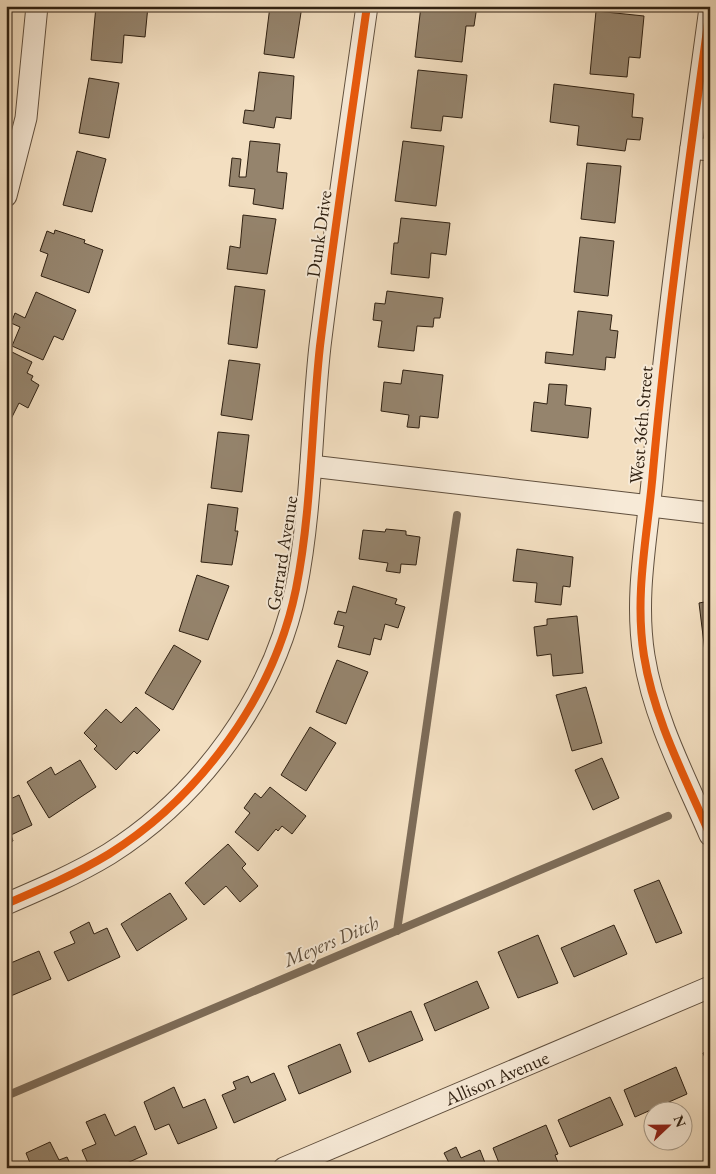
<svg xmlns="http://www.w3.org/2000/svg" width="716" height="1174" font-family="'EB Garamond',serif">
<rect width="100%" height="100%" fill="#f3dfc1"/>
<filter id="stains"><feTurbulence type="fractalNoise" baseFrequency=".004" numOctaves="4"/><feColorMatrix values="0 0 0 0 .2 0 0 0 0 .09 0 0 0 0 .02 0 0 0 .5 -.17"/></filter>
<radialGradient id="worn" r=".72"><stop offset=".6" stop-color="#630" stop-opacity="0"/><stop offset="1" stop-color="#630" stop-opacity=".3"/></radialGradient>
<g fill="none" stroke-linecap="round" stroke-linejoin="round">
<g stroke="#7d6c58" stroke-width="8">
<polyline points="397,931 457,515"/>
<polyline points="6,1096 668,816"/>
</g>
</g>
<g fill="#95846d" stroke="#302112">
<polygon points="96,6 148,6 145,37 124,35 122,63 91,60"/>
<polygon points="270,6 302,6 294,58 264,54"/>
<polygon points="421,6 477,6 474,26 466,26 462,62 415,57"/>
<polygon points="596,11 644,16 640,58 629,57 627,77 590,74"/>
<polygon points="418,70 467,75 462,118 443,116 441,131 411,128"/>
<polygon points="259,72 294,76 291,119 276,117 274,128 243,123 245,110 254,111"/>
<polygon points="89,78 119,83 109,138 79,133"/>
<polygon points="554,84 634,94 632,117 643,118 640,140 627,139 625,151 577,145 579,126 550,122"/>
<polygon points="250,141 280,144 277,172 287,173 283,209 253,204 255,189 229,186 232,158 241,159 239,177 246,177"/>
<polygon points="403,141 444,146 436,206 395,201"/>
<polygon points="77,151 106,159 92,212 63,205"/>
<polygon points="587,163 621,166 615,223 581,219"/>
<polygon points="243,215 276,219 267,274 227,269 230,246 240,248"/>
<polygon points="401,218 450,223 446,255 431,253 429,278 391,274 394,243 398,243"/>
<polygon points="55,230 85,240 84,243 103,250 89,293 41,276 48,254 40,251 47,231 54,234"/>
<polygon points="580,237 614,241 608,296 574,292"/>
<polygon points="235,286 265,290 257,348 228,344"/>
<polygon points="387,291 443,298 440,318 434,318 433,327 417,326 414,351 378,347 382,321 373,320 375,303 385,304"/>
<polygon points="36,292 76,310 63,340 54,336 43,360 12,346 20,327 11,323 15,313 25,318"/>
<polygon points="578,311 612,315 610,330 618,331 615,358 606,357 605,370 545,363 546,352 573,355"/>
<polygon points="6,349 32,362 27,373 33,376 31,380 39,385 28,408 19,403 7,427"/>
<polygon points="229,360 260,364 252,420 221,415"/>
<polygon points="403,370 443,375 438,418 420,416 419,428 407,427 409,415 381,411 384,382 401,384"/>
<polygon points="549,384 567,385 565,405 591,408 588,438 531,431 534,402 547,404"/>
<polygon points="218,432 249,435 242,492 211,488"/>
<polygon points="208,504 238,508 235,531 238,531 232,565 201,562"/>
<polygon points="386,529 406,531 406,535 420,537 416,565 401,564 400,573 386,571 388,563 359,559 363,530 385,532"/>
<polygon points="517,549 573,557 570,587 563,586 561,605 535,602 537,583 513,581"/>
<polygon points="197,575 229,586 208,640 179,631"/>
<polygon points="353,586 397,599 395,604 405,607 398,628 385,624 381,640 374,638 370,655 338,647 344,626 334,624 338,611 346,613"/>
<polygon points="710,601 710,660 706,660 699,603"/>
<polygon points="577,616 583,673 553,676 551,654 537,656 534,627 547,625 547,619"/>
<polygon points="174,645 201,661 173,710 145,693"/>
<polygon points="337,660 368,672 346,724 316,712"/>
<polygon points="586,687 602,743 572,751 556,695"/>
<polygon points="136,707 160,730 137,754 134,751 116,770 94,749 97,746 84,733 106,709 121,723"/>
<polygon points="310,727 336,743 306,791 281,775"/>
<polygon points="602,758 619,798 593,810 575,770"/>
<polygon points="80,760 96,787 49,818 27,782 51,767 55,775"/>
<polygon points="270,787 306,816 292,834 282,826 278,831 276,829 258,851 235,832 250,813 244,808 255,793 261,798"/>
<polygon points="19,795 32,825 11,835 13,841 6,844 6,801"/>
<polygon points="228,844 246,864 242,868 258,886 240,902 226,886 204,905 185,883"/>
<polygon points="659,880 682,933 656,943 634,890"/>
<polygon points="170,893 187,919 137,951 121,924"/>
<polygon points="89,922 94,934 107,928 120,957 68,981 54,952 75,943 70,932"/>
<polygon points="614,925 627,954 574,977 561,948"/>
<polygon points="538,935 558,983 518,998 498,952"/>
<polygon points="39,951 51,979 6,998 6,965"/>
<polygon points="477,981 489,1008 435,1031 424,1004"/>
<polygon points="411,1011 423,1040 369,1062 357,1033"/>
<polygon points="340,1044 351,1072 299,1094 288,1066"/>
<polygon points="710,1050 710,1070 703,1053"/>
<polygon points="676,1067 687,1094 635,1117 624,1090"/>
<polygon points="274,1073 286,1100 234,1123 222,1095 236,1089 233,1082 248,1076 251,1083"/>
<polygon points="174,1087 183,1108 205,1099 217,1128 178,1144 169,1124 155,1130 144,1102"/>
<polygon points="610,1097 623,1125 570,1147 558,1120"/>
<polygon points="105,1114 115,1136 135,1126 147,1154 116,1168 90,1168 82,1150 96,1144 86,1122"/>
<polygon points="546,1125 558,1154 555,1155 560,1168 501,1168 493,1148"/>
<polygon points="50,1142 59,1160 67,1157 72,1168 32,1168 26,1153"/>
<polygon points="456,1147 461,1158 480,1150 487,1168 439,1168 449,1163 444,1153"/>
</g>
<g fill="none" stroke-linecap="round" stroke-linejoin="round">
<g stroke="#61503e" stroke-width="23">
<g id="minor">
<path d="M710 8C689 162 667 316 653 471 648 533 634 593 644 656 654 719 685 777 710 835"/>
<polyline points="691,148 710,150"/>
<polyline points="6,196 26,118 37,6"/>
<polyline points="311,466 710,513"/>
<path d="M6 904C41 889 76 874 109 854 201 796 274 696 296 589 312 509 311 427 320 346 334 233 351 119 367 6"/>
<path id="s1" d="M284 1168 710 987"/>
</g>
</g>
<use href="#minor" stroke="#f7ead7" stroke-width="21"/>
<g stroke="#f7ead7" stroke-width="11">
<g id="cycleway">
<path d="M710 8C689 162 667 316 653 471 648 533 634 593 644 656 654 719 685 777 710 835"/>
<path d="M6 904C41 889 76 874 109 854 201 796 274 696 296 589 312 509 311 427 320 346 334 233 351 119 367 6"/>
</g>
</g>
<use href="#cycleway" stroke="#e8590c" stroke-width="8"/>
</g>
<g text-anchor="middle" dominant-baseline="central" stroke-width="4" stroke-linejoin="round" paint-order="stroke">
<g font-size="19" fill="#302112" stroke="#f7ead7">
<text transform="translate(319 234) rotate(-82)">Dunk Drive</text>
<text transform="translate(641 425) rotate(-85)">West 36th Street</text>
<text transform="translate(282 553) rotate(-81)">Gerrard Avenue</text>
<text stroke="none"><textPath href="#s1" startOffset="231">Allison Avenue</textPath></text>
</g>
<g font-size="20" font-style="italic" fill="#5d4d3b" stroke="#f7ead7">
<text transform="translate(331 941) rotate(-23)">Meyers Ditch</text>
</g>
</g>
<rect width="716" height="1174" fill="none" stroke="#f3dfc1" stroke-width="25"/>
<rect x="8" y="8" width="701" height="1159" fill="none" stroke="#302112" stroke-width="2.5"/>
<rect x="12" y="12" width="691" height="1149" fill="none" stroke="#302112"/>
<g transform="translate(668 1126) rotate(68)"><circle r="24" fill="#f7ead7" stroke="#a79a88"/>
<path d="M0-4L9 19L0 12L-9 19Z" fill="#8f2418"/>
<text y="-8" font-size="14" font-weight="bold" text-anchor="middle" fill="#302112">N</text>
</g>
<rect width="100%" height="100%" filter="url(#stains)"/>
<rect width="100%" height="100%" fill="url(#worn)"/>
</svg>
